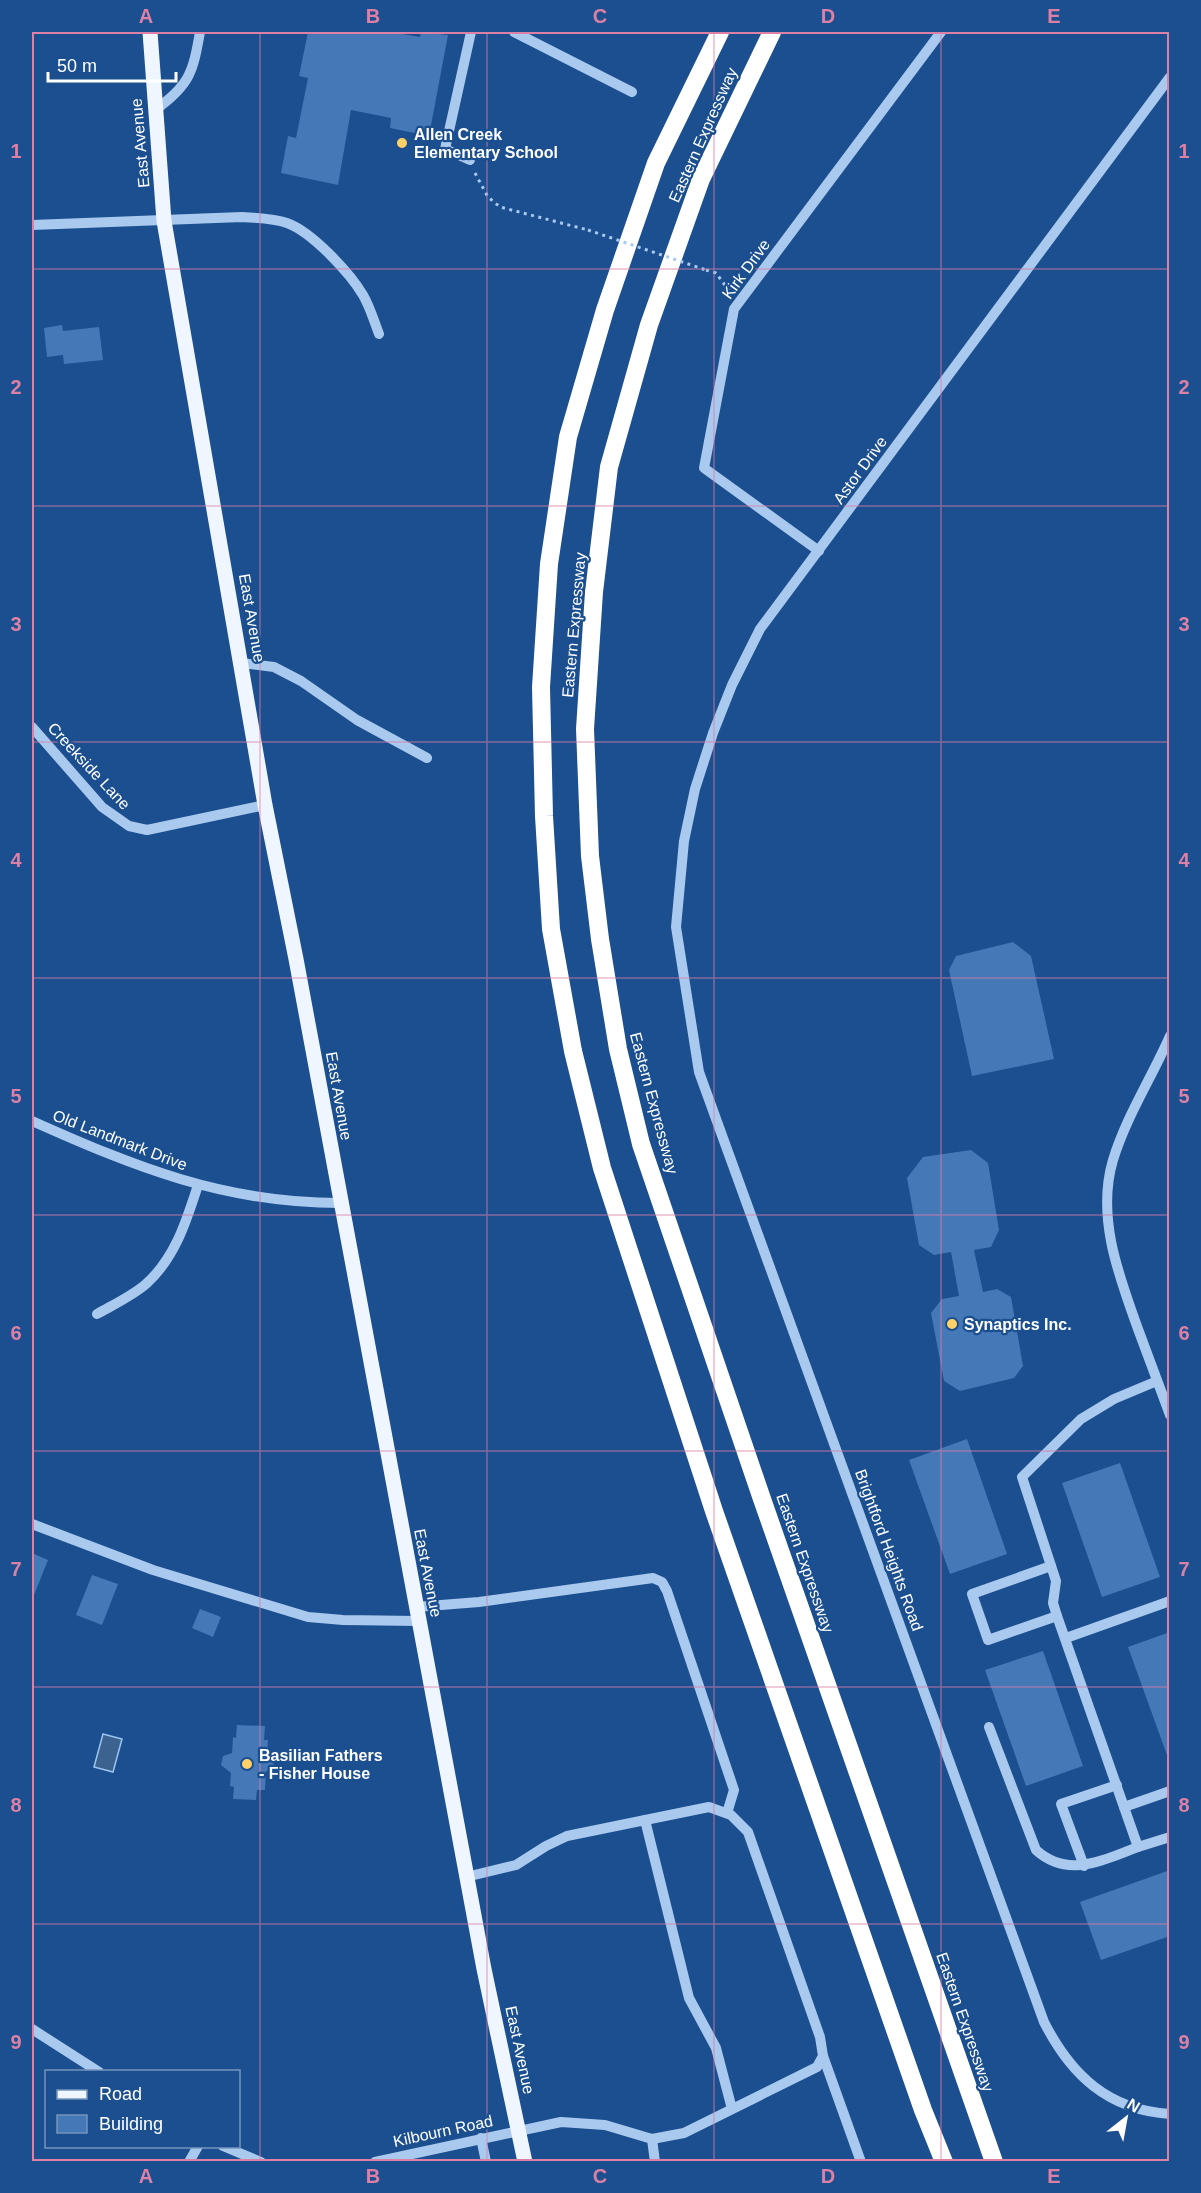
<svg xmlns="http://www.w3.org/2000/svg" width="1201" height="2193" font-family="Helvetica,sans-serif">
<rect width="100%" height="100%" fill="#1b4f8f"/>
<polygon fill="#3c6290" stroke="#9cc4f0" stroke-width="1.5" points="103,1734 122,1739 113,1772 94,1767"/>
<g fill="#4478b7">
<polygon points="308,32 391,32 420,37 421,32 448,35 429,136 390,128 391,118 351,110 338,185 281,173 288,136 296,138 308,78 299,76"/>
<polygon points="62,325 63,331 99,327 103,360 64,364 63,355 47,357 44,328"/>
<polygon points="1013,942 1031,956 1054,1059 972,1076 949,970 956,956"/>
<polygon points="971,1150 988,1163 999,1230 991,1247 974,1250 983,1292 997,1289 1011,1297 1023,1366 1014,1378 960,1391 944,1381 931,1313 942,1299 959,1296 951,1252 934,1255 919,1245 907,1178 923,1157"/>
<polygon points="967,1439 1007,1554 950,1574 909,1460"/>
<polygon points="1120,1463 1160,1577 1102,1597 1062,1483"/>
<polygon points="32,1553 48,1560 32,1600"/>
<polygon points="92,1575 118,1584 102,1625 76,1615"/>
<polygon points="200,1609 221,1617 213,1637 192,1628"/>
<polygon points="1170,1632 1170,1757 1168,1758 1128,1647"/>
<polygon points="1043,1651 1083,1766 1026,1786 985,1670"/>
<polygon points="237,1725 265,1726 264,1740 268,1740 267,1756 274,1757 273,1771 266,1771 265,1790 257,1790 256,1800 233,1799 234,1787 230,1786 231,1773 221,1765 223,1756 232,1753 233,1737 236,1738"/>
<polygon points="1170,1870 1170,1936 1101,1960 1080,1902"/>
</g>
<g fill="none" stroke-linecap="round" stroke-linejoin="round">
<g stroke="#a9c9ee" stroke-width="3" stroke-dasharray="3 4.5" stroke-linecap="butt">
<polyline points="475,173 488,197 500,207 588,230"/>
<polyline points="706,270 716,273 730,292"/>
</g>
<g stroke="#a9c9ee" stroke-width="10">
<polyline points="514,32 632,92"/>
<path d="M1170 77 760 629 732 685 713 733 695 789 684 841 676 927 699 1072 1044 2022C1071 2075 1108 2110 1170 2114"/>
<path d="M155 110C190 85 193 72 200 32"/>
<polyline points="470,160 445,149 471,32"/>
<path d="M32 225 242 217C257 218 273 218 287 223 312 232 350 273 363 295 370 307 374 321 379 334"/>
<polyline points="819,551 704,468 734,309 941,32"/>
<polyline points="241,663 274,667 301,681 357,720 427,758"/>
<polyline points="32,727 102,807 129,826 147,830 265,805"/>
<path d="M1170 1036C1152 1077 1126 1117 1113 1160 1096 1217 1119 1276 1138 1329 1149 1358 1159 1386 1170 1415"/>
<path d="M32 1121C135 1167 224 1203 340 1203"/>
<path d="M97 1314C113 1305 132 1296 146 1284 175 1258 186 1222 198 1185"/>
<polyline points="32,1524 153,1570 308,1617 343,1620 418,1621"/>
<polyline points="1051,1566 972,1594 988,1640 1057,1616"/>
<polyline points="416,1607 479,1602 653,1578 662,1582 667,1591 734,1790 727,1813"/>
<polyline points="1066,1638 1170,1601"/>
<path d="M989 1727 1036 1850C1068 1879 1103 1860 1138 1847L1057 1616 1053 1603 1056 1581 1022 1477 1081 1419 1114 1399 1157 1381"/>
<polyline points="1124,1807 1170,1791"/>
<polyline points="645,1820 689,1998 716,2048 732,2109"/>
<polyline points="1138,1847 1170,1837"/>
<polyline points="1084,1866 1061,1804 1117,1785"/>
<polyline points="32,2029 99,2072"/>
<polyline points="823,2056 861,2162"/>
<polyline points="481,2138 486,2162"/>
<polyline points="652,2139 655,2162"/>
<polyline points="223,2146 261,2162"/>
<polyline points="189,2162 198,2146"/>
<polyline points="375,2162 561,2122 605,2125 652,2139 684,2133 817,2067 823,2056 820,2037 748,1832 731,1815 709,1807 567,1836 546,1846 516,1865 466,1877"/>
</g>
<polyline stroke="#f0f6ff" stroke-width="15" points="150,32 164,221 265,805 296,959 484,1969 525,2162"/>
<g stroke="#fff" stroke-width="18">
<polyline points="720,32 656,163 605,310 568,437 549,564 541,687 544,816 551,929 573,1051 602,1168 714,1511 923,2110 944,2162"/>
<polyline points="772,32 701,179 649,325 609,467 594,592 585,729 590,856 600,939 618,1049 641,1144 762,1499 994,2162"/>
</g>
<polyline stroke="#a9c9ee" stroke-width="3" stroke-dasharray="3 4.5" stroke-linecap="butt" points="588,230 706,270"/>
</g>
<path fill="none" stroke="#dd80a5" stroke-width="1.5" stroke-opacity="0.55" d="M260 32V2162M487 32V2162M714 32V2162M941 32V2162M32 269H1170M32 506H1170M32 742H1170M32 978H1170M32 1215H1170M32 1451H1170M32 1687H1170M32 1924H1170"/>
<g fill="#ffd166" stroke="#1b4f8f" stroke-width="2">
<circle cx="402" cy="143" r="6"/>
<circle cx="952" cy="1324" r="6"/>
<circle cx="247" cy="1764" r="6"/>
</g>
<g text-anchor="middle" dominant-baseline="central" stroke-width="4.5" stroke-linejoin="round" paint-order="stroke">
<g font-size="16" font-weight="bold" fill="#fff" stroke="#1b4f8f" text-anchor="start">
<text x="414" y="134">Allen Creek<tspan x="414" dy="18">Elementary School</tspan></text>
<text x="964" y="1324">Synaptics Inc.</text>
<text x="259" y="1755">Basilian Fathers<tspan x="259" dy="18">- Fisher House</tspan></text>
</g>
<g font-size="16" fill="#fff" stroke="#1b4f8f">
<text transform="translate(703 135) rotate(-66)">Eastern Expressway</text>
<text transform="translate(140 143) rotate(-95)">East Avenue</text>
<text transform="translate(746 269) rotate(-54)">Kirk Drive</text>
<text transform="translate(860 470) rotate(-54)">Astor Drive</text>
<text transform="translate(252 618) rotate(80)">East Avenue</text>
<text transform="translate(574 625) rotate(-85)">Eastern Expressway</text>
<text transform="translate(89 766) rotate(47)">Creekside Lane</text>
<text transform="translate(339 1096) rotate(80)">East Avenue</text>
<text transform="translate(654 1103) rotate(75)">Eastern Expressway</text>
<text transform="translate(120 1140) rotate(21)">Old Landmark Drive</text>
<text transform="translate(889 1550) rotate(70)">Brightford Heights Road</text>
<text transform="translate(805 1563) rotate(71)">Eastern Expressway</text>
<text transform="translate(428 1573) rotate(79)">East Avenue</text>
<text transform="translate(965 2022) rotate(71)">Eastern Expressway</text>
<text transform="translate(520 2050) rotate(78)">East Avenue</text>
<text transform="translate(443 2131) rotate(-12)">Kilbourn Road</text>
</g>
</g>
<rect width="1201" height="2193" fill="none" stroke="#1b4f8f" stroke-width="66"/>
<rect x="45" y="2070" width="195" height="78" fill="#1b4f8f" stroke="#7695bc" stroke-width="1.5"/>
<rect x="57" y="2090" width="30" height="9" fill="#f0f6ff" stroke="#7695bc" stroke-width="1.5"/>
<text x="99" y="2100" font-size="18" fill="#ffffff">Road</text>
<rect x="57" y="2115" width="30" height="18" fill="#4478b7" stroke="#7695bc" stroke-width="1.5"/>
<text x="99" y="2130" font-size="18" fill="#ffffff">Building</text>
<g transform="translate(1126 2118) rotate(31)" stroke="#1b4f8f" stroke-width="4.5" paint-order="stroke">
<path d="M0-4.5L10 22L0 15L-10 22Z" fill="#ffffff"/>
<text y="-9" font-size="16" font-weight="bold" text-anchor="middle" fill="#ffffff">N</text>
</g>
<path d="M48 72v9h128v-9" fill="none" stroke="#ffffff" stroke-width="3"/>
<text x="57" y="72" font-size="18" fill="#ffffff" stroke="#1b4f8f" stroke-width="4.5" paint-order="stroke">50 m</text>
<rect x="33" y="33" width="1135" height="2127" fill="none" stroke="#dd80a5" stroke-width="2"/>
<g font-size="20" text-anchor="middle" font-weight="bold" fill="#dd80a5">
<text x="146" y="23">A</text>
<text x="373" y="23">B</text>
<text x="600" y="23">C</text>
<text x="828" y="23">D</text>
<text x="1054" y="23">E</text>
<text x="16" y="158">1</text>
<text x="1184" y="158">1</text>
<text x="16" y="394">2</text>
<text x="1184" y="394">2</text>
<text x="16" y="631">3</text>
<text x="1184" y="631">3</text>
<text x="16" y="867">4</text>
<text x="1184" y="867">4</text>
<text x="16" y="1103">5</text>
<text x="1184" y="1103">5</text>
<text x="16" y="1340">6</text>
<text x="1184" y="1340">6</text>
<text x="16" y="1576">7</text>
<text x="1184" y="1576">7</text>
<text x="16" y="1812">8</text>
<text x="1184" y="1812">8</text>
<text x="16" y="2049">9</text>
<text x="1184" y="2049">9</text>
<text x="146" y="2183">A</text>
<text x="373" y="2183">B</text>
<text x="600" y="2183">C</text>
<text x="828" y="2183">D</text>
<text x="1054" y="2183">E</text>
</g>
</svg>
